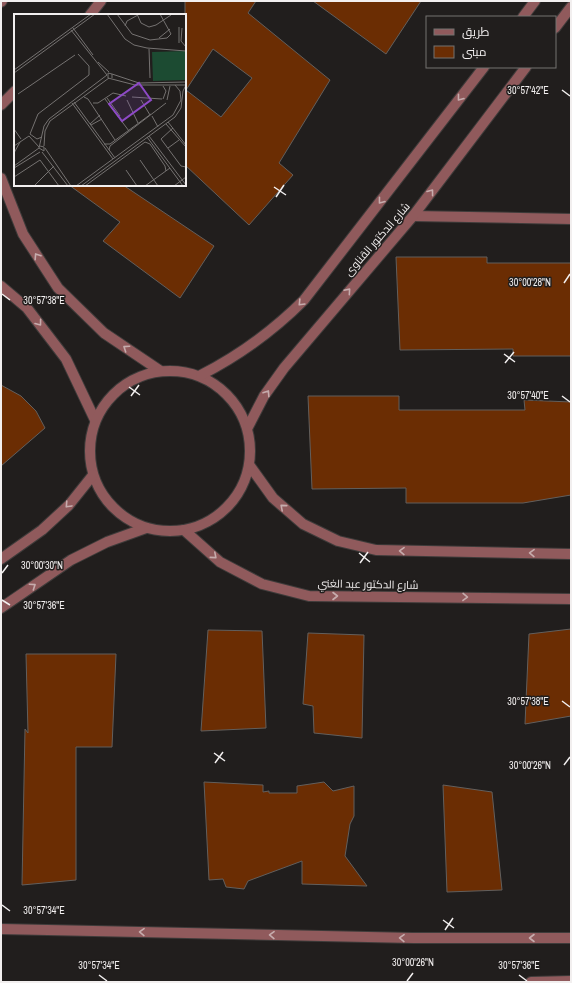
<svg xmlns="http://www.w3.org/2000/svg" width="572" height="983" font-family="'Archivo Narrow',Cairo,sans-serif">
<rect width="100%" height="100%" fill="#211e1d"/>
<g fill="#6b2d03" stroke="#625f5d" fill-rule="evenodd">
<path d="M185 1H256L248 13 330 80 279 163 293 175 249 225 185 165ZM213 49 252 78 221 117 186 90Z"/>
<polygon points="313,1 421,1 386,54"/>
<polygon points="69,185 123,185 214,246 180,298 103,241 120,222"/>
<polygon points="396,257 487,257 487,263 571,263 571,356 513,356 513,349 400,350"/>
<polygon points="1,385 21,396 36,411 45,428 1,466"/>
<polygon points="308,396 399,396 399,410 525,410 524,400 571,402 571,495 523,503 406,503 406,488 312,489"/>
<polygon points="571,629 571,716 525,724 529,634"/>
<polygon points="208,630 262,631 266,728 201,731"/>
<polygon points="308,633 364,635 362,738 314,733 313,706 303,704"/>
<polygon points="26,654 116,654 112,747 76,747 76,880 22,885 25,729 28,733"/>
<polygon points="204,782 263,785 263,792 269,791 269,793 297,793 297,786 324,782 333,791 354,786 354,816 350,824 345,856 367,886 302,884 302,861 248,881 244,889 226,887 223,879 209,880"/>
<polygon points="443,785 492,792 502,890 447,892"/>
</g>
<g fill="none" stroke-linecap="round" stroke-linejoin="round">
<g stroke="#3e3b3a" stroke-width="12">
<g id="minor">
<polyline points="1,2 2,1"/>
<polyline points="90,15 101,1"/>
<polyline points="523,17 535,1"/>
<polyline points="555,28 571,7"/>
<polyline points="1,105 15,91"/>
<polyline points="1,178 23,234 58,288 104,333 159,370"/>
<polyline points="413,216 571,219"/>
<polyline points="1,286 27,308 66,359 95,420"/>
<circle cx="170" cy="451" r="80"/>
<path d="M201 375C240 355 273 331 304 300L484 67"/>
<polyline points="248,427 264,396 284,368 413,216 526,67"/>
<polyline points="250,466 273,498 303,524 338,541 376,550 571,554"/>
<polyline points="184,530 220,562 262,584 309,596 571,599"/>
<polyline points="1,559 42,530 69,505 93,475"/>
<polyline points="1,608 71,560 107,542 146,528"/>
<polyline points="1,929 413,938 571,938"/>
<polyline points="531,982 571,981"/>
</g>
</g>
<use href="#minor" stroke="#905a5c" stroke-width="10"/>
</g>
<defs><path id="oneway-chevron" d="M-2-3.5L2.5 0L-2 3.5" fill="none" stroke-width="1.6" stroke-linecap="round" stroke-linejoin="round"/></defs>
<g stroke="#c6acad">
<use href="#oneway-chevron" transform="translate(460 98) rotate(128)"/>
<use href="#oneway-chevron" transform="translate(431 192) rotate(-53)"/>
<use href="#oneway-chevron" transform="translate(381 201) rotate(128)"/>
<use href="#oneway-chevron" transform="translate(37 256) rotate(-123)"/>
<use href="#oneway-chevron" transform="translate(348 291) rotate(-49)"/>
<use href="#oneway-chevron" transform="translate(301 303) rotate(134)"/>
<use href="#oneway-chevron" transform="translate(39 323) rotate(53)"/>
<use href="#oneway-chevron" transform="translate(126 348) rotate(-146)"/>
<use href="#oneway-chevron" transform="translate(267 393) rotate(-57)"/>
<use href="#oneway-chevron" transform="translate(68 505) rotate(133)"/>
<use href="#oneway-chevron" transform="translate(283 507) rotate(-139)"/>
<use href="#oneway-chevron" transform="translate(402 551) rotate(-179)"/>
<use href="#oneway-chevron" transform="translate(532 553) rotate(-179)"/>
<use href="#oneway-chevron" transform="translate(214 556) rotate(41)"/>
<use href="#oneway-chevron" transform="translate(33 586) rotate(-34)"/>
<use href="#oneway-chevron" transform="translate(335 596)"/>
<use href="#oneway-chevron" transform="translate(465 597) rotate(1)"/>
<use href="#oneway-chevron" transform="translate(142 932) rotate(-179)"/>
<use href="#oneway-chevron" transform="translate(272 935) rotate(-179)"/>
<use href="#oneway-chevron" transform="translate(402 938) rotate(-179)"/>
<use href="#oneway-chevron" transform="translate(532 938) rotate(180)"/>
</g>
<path fill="none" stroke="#f2efef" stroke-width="1.5" d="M562 90 570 96M274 187 286 195M276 197 284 185M564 283 570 274M2 294 10 300M504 354 515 362M505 363 514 352M129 387 140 395M131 396 139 385M562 396 570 402M359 553 370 562M360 563 368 552M2 573 8 565M2 600 10 605M562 701 570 707M214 753 225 761M215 763 223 752M564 765 570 757M2 905 10 911M443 920 454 928M445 930 453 918M99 975 107 981M519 975 527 981M407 981 413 973"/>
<g text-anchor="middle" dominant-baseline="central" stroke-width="3" stroke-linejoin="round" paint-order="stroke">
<g font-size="11" fill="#f2efef" stroke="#211e1d">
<text transform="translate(377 239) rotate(-49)">شارع الدكتور القناوى</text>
<text transform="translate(368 584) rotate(1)">شارع الدكتور عبد الغني</text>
</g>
</g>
<g transform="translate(14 14)">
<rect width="172" height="172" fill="#211e1d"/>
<path d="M172 37V66L139 67 138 38Z" fill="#1c4b32"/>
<path fill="none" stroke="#757271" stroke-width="1" d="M93 0 111 25 120 31 133 34 172 37M103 0 118 20 136 26 153 24 157 20 146 0M123 0 127 9 135 13 142 11 157 1M111 12 113 7 124 1M59 14 79 41M168 14 167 27 172 33M57 16 93 61M145 24 156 15M165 29V13M135 35 136 64M84 48 95 58M0 56 77 0M0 59 81 0M98 60 125 69 172 68M98 64V60L94 59V64L121 71H171M149 72 152 77 149 85M4 80 61 41M70 83 74 85 101 126M118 83 148 85M93 84 106 102M91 85 115 117M113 86 124 109M127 86 136 101M153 86 156 72M60 88 101 144M58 89 99 145M79 89H84L99 79 112 82M138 102 144 113M154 108 172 131M76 110 86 101M152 110 172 133M77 111 88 105M159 114 147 125 167 152 172 153M0 115 7 125M16 120 24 100 75 61V52L64 40M16 120 23 125 28 123M15 122 25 133M135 122 172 171M133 123 169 172M90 130H96L137 100M0 132 15 122M26 132 30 133V137L25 134 30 112 35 105 93 61M30 132 31 117 36 107 95 64M31 134 57 172M154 134 165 126M95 136 96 132 152 89M28 138 54 172M0 139 6 128M126 146 144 172M0 152 25 134M0 154 26 138M112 156 123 172M0 163 26 146 45 172M20 172 40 152M62 172 159 101 167 86 166 77 161 71M67 172 161 103 167 94 169 77 172 71M71 172 131 128 136 130 151 152 152 157M131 172 156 154M160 172 172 163"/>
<path fill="#8d49c6" fill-opacity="0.15" stroke="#8d49c6" stroke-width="2" d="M125 69 137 86 108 107 95 90Z"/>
<rect width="172" height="172" fill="none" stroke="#f2efef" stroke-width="2"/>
</g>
<g font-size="10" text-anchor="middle" fill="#f2efef" stroke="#211e1d" stroke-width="3" stroke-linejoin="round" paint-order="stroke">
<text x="528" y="94">30°57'42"E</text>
<text x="530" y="286">30°00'28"N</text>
<text x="44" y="304">30°57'38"E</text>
<text x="528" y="399">30°57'40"E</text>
<text x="42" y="569">30°00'30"N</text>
<text x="44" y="609">30°57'36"E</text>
<text x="528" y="705">30°57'38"E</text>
<text x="530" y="769">30°00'26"N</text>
<text x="44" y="914">30°57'34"E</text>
<text x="413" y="966">30°00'26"N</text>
<text x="99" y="969">30°57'34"E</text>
<text x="519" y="969">30°57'36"E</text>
</g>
<rect width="572" height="983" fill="none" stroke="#f2efef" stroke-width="4"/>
<rect x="426" y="16" width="130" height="52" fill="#211e1d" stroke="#757271"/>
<rect x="434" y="29" width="20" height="6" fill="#905a5c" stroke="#757271"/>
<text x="462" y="36" font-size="12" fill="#f2efef">طريق</text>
<rect x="434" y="46" width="20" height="12" fill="#6b2d03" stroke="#757271"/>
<text x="462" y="56" font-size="12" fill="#f2efef">مبنى</text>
</svg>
